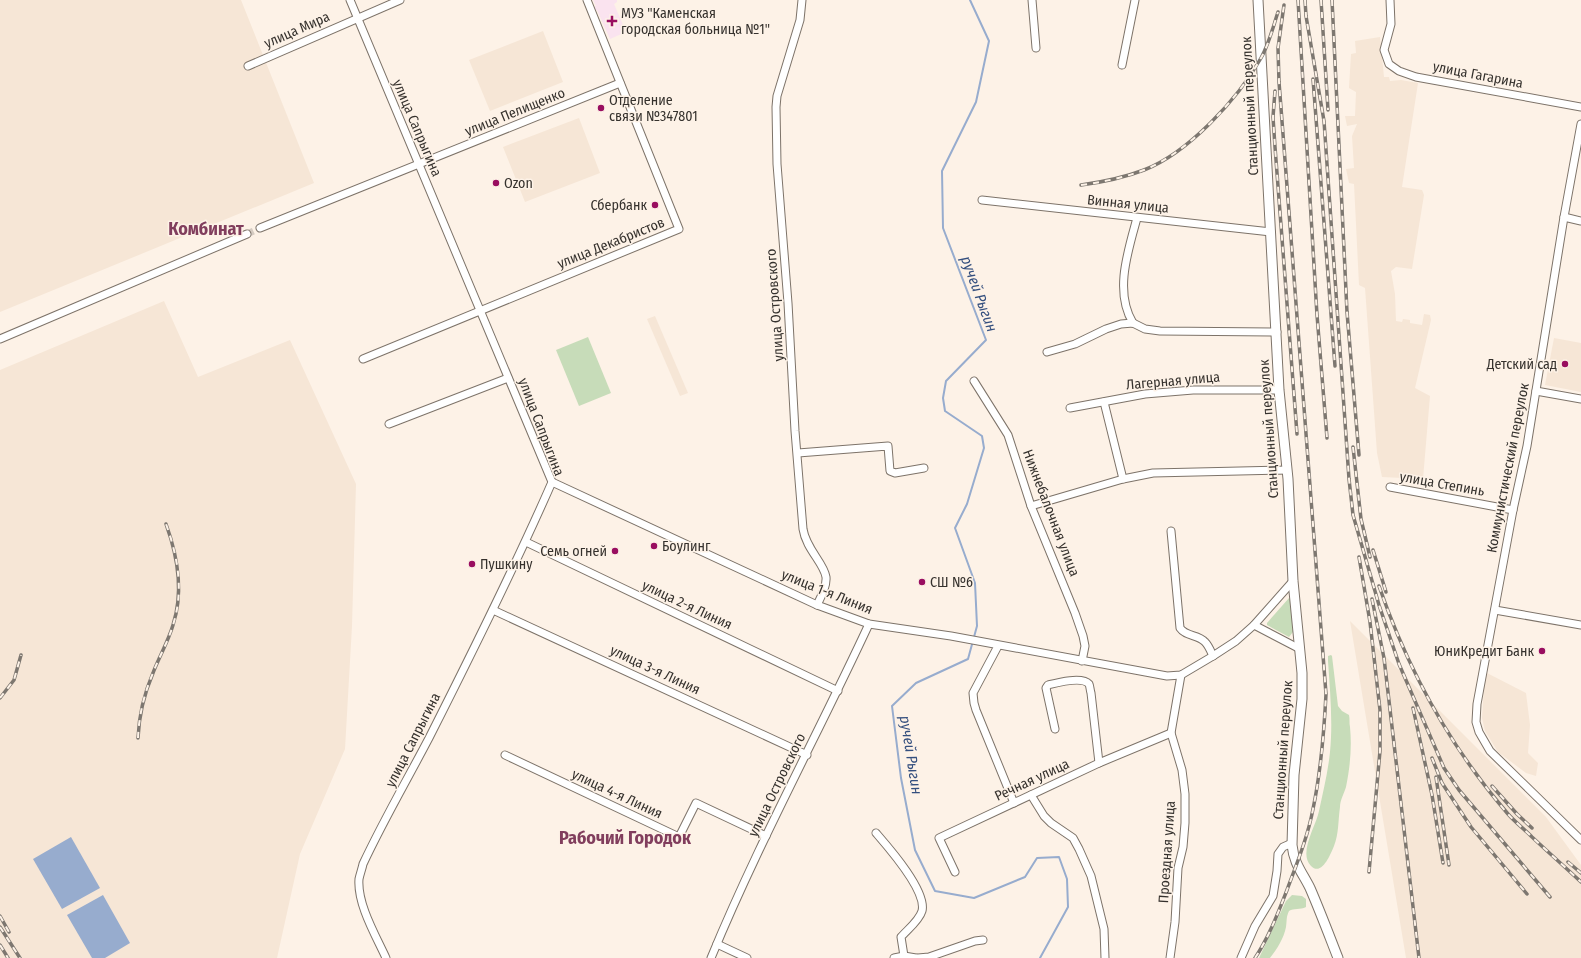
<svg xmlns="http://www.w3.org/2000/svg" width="1581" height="958" font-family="'Fira Sans Condensed',sans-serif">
<rect width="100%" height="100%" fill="#fdf2e7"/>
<g fill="#f6e6d6">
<polygon points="0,0 241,0 314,183 0,312"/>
<polygon points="543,31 563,82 490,111 469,60"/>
<polygon points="1380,37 1384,77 1389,77 1390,81 1401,80 1418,83 1402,187 1422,190 1424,195 1412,269 1396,267 1391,271 1395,294 1396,321 1402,322 1403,319 1410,320 1410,323 1422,325 1424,314 1430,315 1431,320 1415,388 1430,396 1423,479 1382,477 1377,453 1365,288 1359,285 1354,184 1349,183 1346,169 1354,168 1352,136 1357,124 1347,126 1345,116 1355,116 1356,92 1349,88 1351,54 1356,53 1355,41"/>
<polygon points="579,118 600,173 525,202 503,147"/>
<polygon points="164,301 198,377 290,340 356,484 352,626 345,749 300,854 277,958 0,958 0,370"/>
<polygon points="655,316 688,393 680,396 647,319"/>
<polygon points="1554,338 1581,343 1581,392 1545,385"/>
<polygon points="1350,621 1546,817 1581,865 1581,958 1406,958"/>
<polygon points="1485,672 1526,693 1530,725 1528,753 1538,763 1536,776 1526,773 1498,752 1485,731 1482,718"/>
</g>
<polygon fill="#fae3ef" points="593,0 617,0 617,2 614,4 626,32 610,39 597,10 595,11 593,7 596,6"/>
<g fill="#c7dcb9">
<polygon points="588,337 611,393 579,406 556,350"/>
<polygon points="1289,598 1290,599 1293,632 1289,637 1267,625 1267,623"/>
<path d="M1331 655 1332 656 1338 706 1342 711 1349 715C1350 719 1349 723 1350 727 1352 748 1350 767 1346 787 1344 794 1340 800 1340 807 1338 821 1339 833 1334 846 1331 853 1322 877 1311 866 1298 853 1316 826 1319 811 1323 792 1328 772 1330 752 1333 722 1330 691 1328 661V656Z"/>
<path d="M1292 895 1302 896 1306 899V907C1300 910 1294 908 1289 911 1286 917 1287 921 1286 927 1284 938 1277 949 1270 958H1259L1286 901Z"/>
</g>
<g fill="#97acce">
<polygon points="71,837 100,888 62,909 33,859"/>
<polygon points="103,895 130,943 105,958 92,958 67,915"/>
</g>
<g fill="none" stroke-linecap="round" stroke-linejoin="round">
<polyline stroke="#97acce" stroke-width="2" points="970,0 989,41 976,102 942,171 943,228 986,340 946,381 943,398 945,411 982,436 984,448 967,504 955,528 975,583 977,626 968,659 916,683 892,706 901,778 915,850 935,891 974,898 1025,877 1037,858 1059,857 1067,879 1068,907 1040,958"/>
<polyline stroke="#d5cbc2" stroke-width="7" stroke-dasharray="7 3.5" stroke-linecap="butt" points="247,234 260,228"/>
<g stroke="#7d7369" stroke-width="9">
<g id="minor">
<path d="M350 0 552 482C514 569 472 653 429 738 407 780 383 821 363 864 362 869 360 874 359 879 357 904 376 936 386 958"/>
<path d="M802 0 800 20 777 96 776 107 777 164 788 303 795 431 803 529C806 549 824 563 826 577 827 586 821 597 817 605"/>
<polyline points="1032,0 1036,48"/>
<polyline points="1390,0 1391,24 1384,50 1389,64 1399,71 1416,77 1581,107"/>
<polyline points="1122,65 1135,0"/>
<polyline points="248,66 400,0"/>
<polyline points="1581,124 1564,217 1527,446 1513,510 1477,704 1476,722 1479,732 1490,751 1581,840"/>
<polyline points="982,200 1271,232"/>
<polyline points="1564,217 1581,221"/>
<polyline points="260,228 620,83"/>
<path d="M1133 323C1114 292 1128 251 1137 218"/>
<polyline points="0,339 247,234"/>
<polyline points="1047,352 1075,344 1106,329 1121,324 1133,323 1145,329 1160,331 1277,332"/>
<polyline points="363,359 679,229 587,0"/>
<polyline points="974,381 1008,435 1031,506 1075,613 1083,636 1085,646 1082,661"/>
<polyline points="1536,391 1581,399"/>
<polyline points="1104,402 1123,479"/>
<polyline points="1070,408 1145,394 1193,390 1279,390"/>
<polyline points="389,424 508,378"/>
<polyline points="798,453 888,446 890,471 895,473 924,468"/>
<polyline points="552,482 817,605 869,624 951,636 1167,676 1181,675 1213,656 1236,641 1254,625 1300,649"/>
<polyline points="1390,487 1513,510"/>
<polyline points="1031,506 1123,479 1153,473 1287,470"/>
<path d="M1171 531 1180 628C1186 637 1198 634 1205 642 1209 646 1211 652 1213 656"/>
<polyline points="526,542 838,691"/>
<polyline points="493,610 807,755"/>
<polyline points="1495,610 1581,625"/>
<polyline points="1254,625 1293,581"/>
<polyline points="998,646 973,693 974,703 976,710 1014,803"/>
<path d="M1055 729 1046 688 1048 685C1056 683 1082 676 1089 684 1090 686 1090 690 1091 693L1099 763"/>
<polyline points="505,755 679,837 696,803 766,836"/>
<polyline points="1031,795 1044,816 1051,823 1073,838 1079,849 1091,876 1104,929 1105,958"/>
<path d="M876 833C889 848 927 891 922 911 919 921 907 930 901 937L904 956"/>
<polyline points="955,872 939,838 1099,763 1171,733"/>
<polyline points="717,944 747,958"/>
<path d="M711 958C758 844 817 736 869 624"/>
<polyline points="894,958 904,956 916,958"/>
<polyline points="918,958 929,957 975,941 983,940"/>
<polyline points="1170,958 1175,922 1178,868 1183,847 1185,823 1185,794 1182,770 1171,733 1181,675"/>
<polyline points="1241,958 1255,926 1273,896 1277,871 1278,854 1283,847 1292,843"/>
</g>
</g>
<g stroke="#7d7369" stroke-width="11">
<path id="major" d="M1258 0 1279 390 1288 479 1293 581 1302 673V699L1294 775 1292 845C1294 864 1302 872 1310 888 1320 911 1329 935 1338 958"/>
</g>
<use href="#minor" stroke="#fff" stroke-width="7"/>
<use href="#major" stroke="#fff" stroke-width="9"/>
<g stroke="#7d7770" stroke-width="3.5">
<g id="rail">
<polyline points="1298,0 1317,315 1327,438"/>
<polyline points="1305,0 1306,16 1324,121 1349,479 1353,515 1379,605 1399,664 1444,768 1459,790 1550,897"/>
<polyline points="1321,0 1328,110"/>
<polyline points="1332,0 1347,312 1359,455"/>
<polyline points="1313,79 1335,366"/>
<polyline points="1275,91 1273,117 1275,147 1297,434"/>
<path d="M1081 185C1103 182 1123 178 1144 170 1188 153 1238 99 1261 58 1269 44 1273 27 1278 12"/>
<polyline points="1353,447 1361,519 1370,557"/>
<polyline points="1373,550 1386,592"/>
<polyline points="1359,557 1370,622 1380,710 1380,751 1369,872"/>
<path d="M1379 586C1408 670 1450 747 1508 814 1515 822 1524 829 1532 837 1548 852 1565 867 1581 882"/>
<polyline points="1372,599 1384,658 1419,958"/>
<polyline points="0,698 14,680 21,655"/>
<polyline points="1413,708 1432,795 1443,863"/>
<path d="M138 738C139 715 144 694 153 673 159 657 168 642 173 625 184 591 178 557 166 524"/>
<polyline points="1432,758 1442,783 1471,827 1527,894"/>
<polyline points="1436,777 1449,865"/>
<polyline points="1492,786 1517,814 1532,828"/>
<polyline points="1568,862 1581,873"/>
<polyline points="0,916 9,932"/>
<polyline points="0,927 20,958"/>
<polyline points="0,945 8,958"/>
<path d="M1255 958C1269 937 1278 913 1287 890 1297 863 1308 836 1313 809 1321 771 1324 733 1326 694L1279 82 1278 48 1284 5"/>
</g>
</g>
<use href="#rail" stroke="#fdf2e7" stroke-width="2" stroke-dasharray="6" stroke-linecap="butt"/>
</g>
<g fill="#990e60" stroke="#fdf2e7" stroke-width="1.5">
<path d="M610 15h4v4h4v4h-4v4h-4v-4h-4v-4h4z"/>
<circle cx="601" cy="108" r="4"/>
<circle cx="496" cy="183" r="4"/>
<circle cx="655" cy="205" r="4"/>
<circle cx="1565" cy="364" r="4"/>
<circle cx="654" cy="546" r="4"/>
<circle cx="615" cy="551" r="4"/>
<circle cx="472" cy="564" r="4"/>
<circle cx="922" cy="582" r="4"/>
<circle cx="1542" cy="651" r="4"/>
</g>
<g text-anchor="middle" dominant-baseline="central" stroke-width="3" stroke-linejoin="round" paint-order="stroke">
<g font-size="14" fill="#35312d" stroke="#fdf2e7" text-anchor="start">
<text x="621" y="13">МУЗ "Каменская<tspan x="621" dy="16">городская больница №1"</tspan></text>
<text x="609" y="100">Отделение<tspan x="609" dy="16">связи №347801</tspan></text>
<text x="504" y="183">Ozon</text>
<text x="647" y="205" text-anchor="end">Сбербанк</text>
<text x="1557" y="364" text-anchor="end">Детский сад</text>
<text x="662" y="546">Боулинг</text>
<text x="607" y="551" text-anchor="end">Семь огней</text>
<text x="480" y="564">Пушкину</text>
<text x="930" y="582">СШ №6</text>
<text x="1534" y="651" text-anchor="end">ЮниКредит Банк</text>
</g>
<g font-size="14" fill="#35312d" stroke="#fdf2e7">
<text transform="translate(297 30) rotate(-24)">улица Мира</text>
<text transform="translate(1478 75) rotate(11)">улица Гагарина</text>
<text transform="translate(1250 106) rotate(-93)">Станционный переулок</text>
<text transform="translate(515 112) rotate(-22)">улица Пелищенко</text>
<text transform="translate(417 128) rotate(67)">улица Сапрыгина</text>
<text transform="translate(1128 204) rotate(6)">Винная улица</text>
<text transform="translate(611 243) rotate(-22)">улица Декабристов</text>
<text transform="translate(775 305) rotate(-94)">улица Островского</text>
<text transform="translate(1173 381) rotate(-5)">Лагерная улица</text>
<text transform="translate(541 427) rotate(69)">улица Сапрыгина</text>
<text transform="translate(1269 429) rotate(-94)">Станционный переулок</text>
<text transform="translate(1508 468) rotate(-79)">Коммунистический переулок</text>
<text transform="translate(1442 484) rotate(10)">улица Степинь</text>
<text transform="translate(1051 513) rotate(69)">Нижнебалочная улица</text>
<text transform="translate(827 592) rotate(22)">улица 1-я Линия</text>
<text transform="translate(687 605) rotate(25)">улица 2-я Линия</text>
<text transform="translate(655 670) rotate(25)">улица 3-я Линия</text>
<text transform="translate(413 740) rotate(-63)">улица Сапрыгина</text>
<text transform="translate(1283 750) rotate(-86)">Станционный переулок</text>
<text transform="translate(1032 780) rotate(-25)">Речная улица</text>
<text transform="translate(777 785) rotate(-64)">улица Островского</text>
<text transform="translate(617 794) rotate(25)">улица 4-я Линия</text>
<text transform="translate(1167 852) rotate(-86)">Проездная улица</text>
</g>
<g font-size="15" font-style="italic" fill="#344f7e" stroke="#fdf2e7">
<text transform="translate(979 294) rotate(70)">ручей Рыгин</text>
<text transform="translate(911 755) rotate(81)">ручей Рыгин</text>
</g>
<g font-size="18" font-weight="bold" fill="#813e5d" stroke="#fdf2e7">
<text x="206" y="229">Комбинат</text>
<text x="625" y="838">Рабочий Городок</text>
</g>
</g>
</svg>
